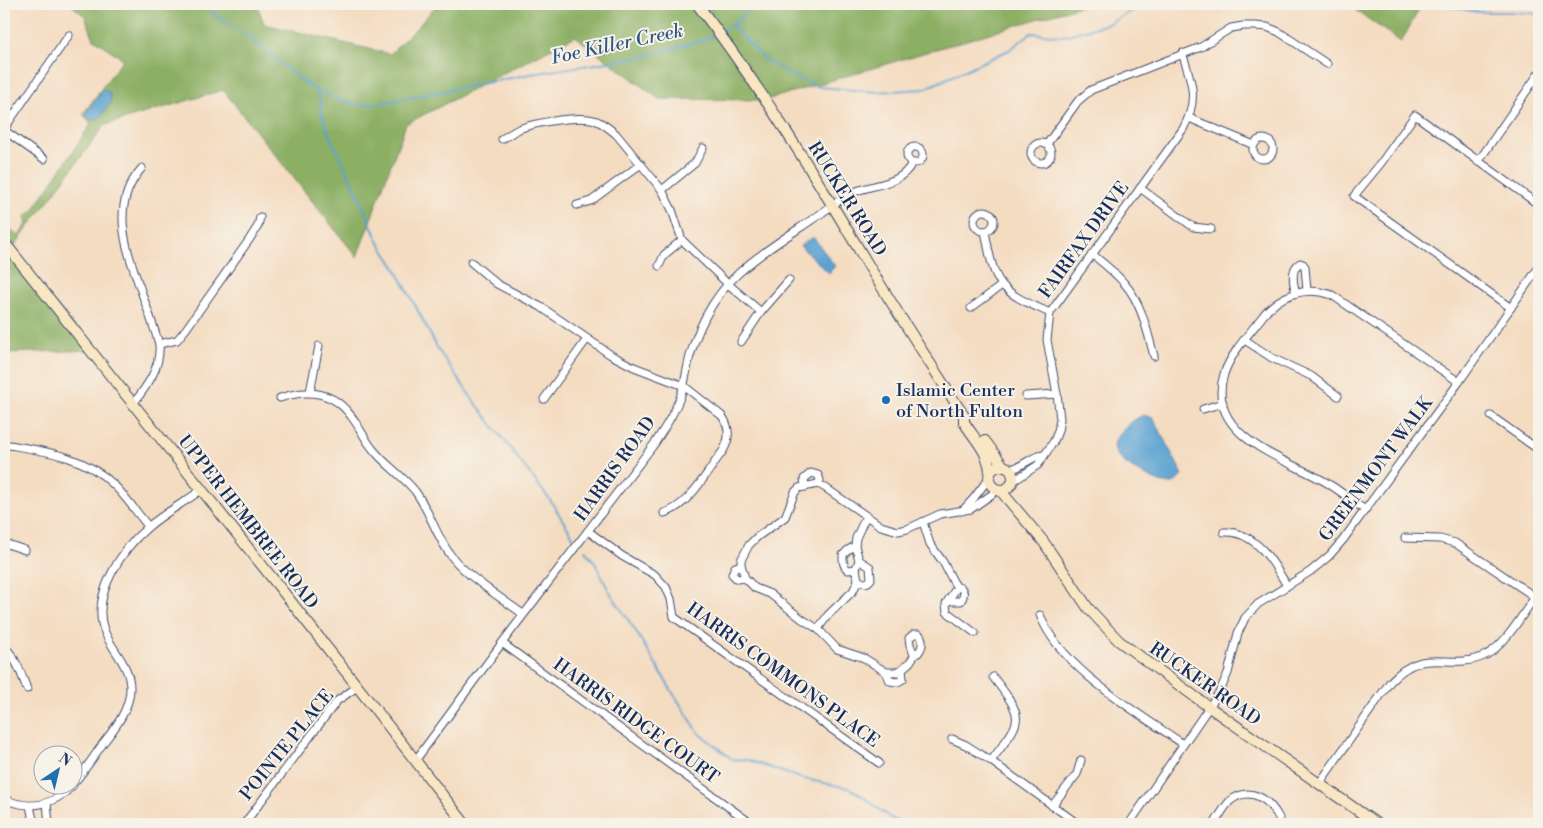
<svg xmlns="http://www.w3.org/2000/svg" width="1543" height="828" font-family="'Libre Bodoni',serif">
<rect width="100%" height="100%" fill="#f7f3e8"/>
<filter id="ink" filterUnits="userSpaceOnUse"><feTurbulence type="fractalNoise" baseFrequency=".02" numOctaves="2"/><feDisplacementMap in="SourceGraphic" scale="10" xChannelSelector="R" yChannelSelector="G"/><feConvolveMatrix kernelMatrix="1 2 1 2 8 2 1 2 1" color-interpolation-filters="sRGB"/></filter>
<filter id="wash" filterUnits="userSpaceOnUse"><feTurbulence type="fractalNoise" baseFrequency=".0096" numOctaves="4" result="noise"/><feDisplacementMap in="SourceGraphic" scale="20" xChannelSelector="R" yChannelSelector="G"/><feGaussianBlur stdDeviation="1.12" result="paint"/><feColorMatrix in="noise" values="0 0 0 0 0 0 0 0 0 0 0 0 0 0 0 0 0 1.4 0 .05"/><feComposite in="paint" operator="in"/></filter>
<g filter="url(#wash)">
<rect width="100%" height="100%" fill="#f4dcc1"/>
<g fill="#8baf63" stroke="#536f60">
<polygon points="70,4 257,4 264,24 390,54 422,22 437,4 1087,4 766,100 659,99 575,36 406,124 357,257 223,90 105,125 9,253 96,350 4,353 4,221 18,237 27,224 25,216 32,212 91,124 83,114 123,59 94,39 85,16"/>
<polygon points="1347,4 1422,4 1401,42"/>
</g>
<g fill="#5aa2d1" stroke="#3a6898">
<polygon points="104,89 110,94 111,102 98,120 92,120 85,114"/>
<polygon points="811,238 814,238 835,266 829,273 800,246"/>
<path d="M1144 415 1153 418 1183 475 1173 484C1161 484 1152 479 1141 473 1120 462 1102 448 1125 428 1131 422 1136 418 1144 415Z"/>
</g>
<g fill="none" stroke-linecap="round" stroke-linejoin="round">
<g stroke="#5aa2d1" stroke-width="2">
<path d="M203 4 215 15 247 36 306 84C322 93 343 103 362 105 368 105 376 103 382 103L531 74 647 56 705 39 715 34"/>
<polyline points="1439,4 1476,12 1515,12 1539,14"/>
<polyline points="732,25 751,8 759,4"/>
<polyline points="721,31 732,25 765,60 797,78 820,87 876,92 924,89 1009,50 1031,33 1064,36 1108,24 1144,4"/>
<polyline points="316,90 321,102 321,112 330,136 356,190 378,241 395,267 439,351 471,397 550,500 574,538"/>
<polyline points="585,550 594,561 609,591 635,630 673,693 699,733 732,759 748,760 800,778 848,788 860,794 889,817 904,824"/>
</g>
</g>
</g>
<g filter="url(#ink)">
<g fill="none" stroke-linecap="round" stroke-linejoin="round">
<g stroke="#3c496d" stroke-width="9">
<g id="street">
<polyline points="1189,118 1254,145"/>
<polyline points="4,129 69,35"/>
<polyline points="4,130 44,159"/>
<circle cx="1263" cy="149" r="10"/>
<path d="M502 139C507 136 513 132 519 129 534 123 582 114 597 121 604 124 610 129 616 134L662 190 672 210 682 240 728 284 761 312"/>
<circle cx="1041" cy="153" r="10"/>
<polyline points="1047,144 1078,101 1091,90 1201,47 1231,28 1243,26 1255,26 1267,27 1279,32 1327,64"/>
<circle cx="915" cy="155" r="8"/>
<polyline points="1478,162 1539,73"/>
<polyline points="1140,188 1193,227 1211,229"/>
<polyline points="662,190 695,163 703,148"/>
<polyline points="577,205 591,201 641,164"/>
<circle cx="984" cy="221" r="10"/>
<path d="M985 231C995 287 998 290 1050 313"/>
<path d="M1092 254C1103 263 1115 272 1124 283 1142 303 1147 331 1154 356"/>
<path d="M471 262 497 284 541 307 611 355 634 367 684 386 722 416C730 427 730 439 723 451 708 470 689 507 664 513"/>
<polyline points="659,266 664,255 682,240"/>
<path d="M1296 293C1293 283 1290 269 1300 263L1303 264 1305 267 1307 291"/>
<polyline points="971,308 1002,285"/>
<polyline points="1511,308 1354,196 1381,163 1415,115 1539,205"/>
<polyline points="1245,340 1272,358 1311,376 1338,396"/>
<polyline points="741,342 761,312 789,280"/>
<polyline points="159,344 177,340 186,329 249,240 258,226 260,217"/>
<polyline points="310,392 319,346"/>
<polyline points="1026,396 1057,394"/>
<path d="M280 398C307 389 333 391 351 416 359 426 364 438 372 448 384 464 402 475 415 491 430 511 436 537 452 557 469 578 501 598 523 614"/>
<polyline points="544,399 587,339"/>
<path d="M133 404C147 386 161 368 159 344 153 324 146 305 139 285 125 245 110 204 142 168"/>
<polyline points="1203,409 1223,403"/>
<polyline points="1491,416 1539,450"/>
<path d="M4 444C43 451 84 455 114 485 126 497 137 513 148 526"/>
<path d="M1008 469C1022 469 1030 456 1043 455"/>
<path d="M1012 482 1038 465 1054 441 1058 431 1060 419 1057 394 1047 340 1050 313 1183 129C1199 100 1192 82 1182 53"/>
<polyline points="805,487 804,479 811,473 818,475 820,480 818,484"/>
<path d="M1365 510C1351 500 1337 488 1322 480 1281 457 1205 435 1224 374 1231 353 1249 334 1262 317 1279 294 1306 286 1332 295L1459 382"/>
<polyline points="962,511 974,498 989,478"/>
<path d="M923 522 930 544 943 562 954 583 957 587 961 588C965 592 964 596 961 601H953L949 599"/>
<polyline points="588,531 622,556 655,575 666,587 671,599 674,617 879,763"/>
<path d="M1224 532C1255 530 1274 563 1287 586"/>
<polyline points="1405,538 1440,539 1455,543 1535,597"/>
<polyline points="4,543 25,550"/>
<path d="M855 546 848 550 843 555C843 562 843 566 848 570L856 569"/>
<polyline points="741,565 735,567 732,574 737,579 745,578"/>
<path d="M858 580C863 583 867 585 871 579L870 567 859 560"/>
<polyline points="957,587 946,604 947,612 975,633"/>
<path d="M1040 615C1060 668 1137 712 1183 744"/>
<polyline points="818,629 828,615 853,591 856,585 858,580 856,569 859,560 855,546 856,538 866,516"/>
<path d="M914 634H919C924 640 923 647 918 653L913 652 910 645 909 638Z"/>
<polyline points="502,643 752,824"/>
<path d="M4 646C16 658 21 673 27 689"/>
<polyline points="916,653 910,662 902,669 896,672 886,672 864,658 837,649 818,629 802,619 770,594 755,588 745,578 741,565 741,560 749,545 757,537 785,517 795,492 799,488 818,484 824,487 881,526 898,531 907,529 940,514 971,509 998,490"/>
<polyline points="886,672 890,681 898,682 903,679 902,669"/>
<polyline points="952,739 966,745 991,761 1078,824"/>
<path d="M415 761 502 643 655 443C664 429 673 416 679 400 685 386 686 371 690 356 700 321 719 288 748 265 768 248 791 234 813 219 825 211 837 201 850 194 871 183 900 187 912 163"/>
<path d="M991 761C1022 719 1027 721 993 677"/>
<path d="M1319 784 1390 682C1426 643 1449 673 1486 655 1507 644 1525 610 1539 591"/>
<path d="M72 785C84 772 94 756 104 742 112 732 120 722 125 710 128 703 130 696 130 688 130 664 111 650 104 630 91 595 122 549 148 527 164 513 184 503 201 490"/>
<path d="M4 799C29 810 53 806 72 786"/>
<polyline points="47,803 49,824"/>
<polyline points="30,806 34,824"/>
<polyline points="1052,806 1077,774 1081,760"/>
<polyline points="244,824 337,701 357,687"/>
<polyline points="1129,824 1220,691 1228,673 1238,633 1245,618 1258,604 1311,571 1329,556 1343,540 1459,382 1539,267"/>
<path d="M1214 824C1219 817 1224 807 1230 801 1250 785 1269 799 1279 818"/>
</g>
</g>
<g stroke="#3c496d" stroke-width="12">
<g id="secondary">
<path d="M697 4C760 86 814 174 867 263 898 314 931 365 964 416V422C975 440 990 453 990 474"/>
<polyline points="4,242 292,603 465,824"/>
<polyline points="985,441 1004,467"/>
<circle cx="1001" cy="478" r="12"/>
<polyline points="1000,490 1043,541 1088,608 1119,641 1209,707 1377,824"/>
</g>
</g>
<use href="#street" stroke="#fff" stroke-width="7"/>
<use href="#secondary" stroke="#f9e7c3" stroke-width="10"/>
</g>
</g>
<circle fill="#1f6fb2" stroke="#f7f3e8" stroke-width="2" cx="886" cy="400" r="5"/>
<g text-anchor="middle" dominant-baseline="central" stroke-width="4" stroke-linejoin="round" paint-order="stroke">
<g font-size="18" fill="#1b2f5e" stroke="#f7f3e8">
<text transform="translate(847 199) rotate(58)">RUCKER ROAD</text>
<text transform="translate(1084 240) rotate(-54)">FAIRFAX DRIVE</text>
<text transform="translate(615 469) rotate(-54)">HARRIS ROAD</text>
<text transform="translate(1376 469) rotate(-53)">GREENMONT WALK</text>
<text transform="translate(248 522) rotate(52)">UPPER HEMBREE ROAD</text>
<text transform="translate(783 675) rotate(36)">HARRIS COMMONS PLACE</text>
<text transform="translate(1205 684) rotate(35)">RUCKER ROAD</text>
<text transform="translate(636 721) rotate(36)">HARRIS RIDGE COURT</text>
<text transform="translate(287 745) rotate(-51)">POINTE PLACE</text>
</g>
<g font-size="18" fill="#1b2f5e" stroke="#f7f3e8" text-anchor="start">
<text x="896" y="390">Islamic Center<tspan x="896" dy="21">of North Fulton</tspan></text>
</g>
<g font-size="19" font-style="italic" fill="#315786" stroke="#f7f3e8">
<text transform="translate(617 44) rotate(-12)">Foe Killer Creek</text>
</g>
</g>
<rect width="1543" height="828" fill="none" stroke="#f7f3e8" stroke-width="20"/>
<g transform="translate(58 770) rotate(35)"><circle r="24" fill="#f7f3e8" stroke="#9fa5b1"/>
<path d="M0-4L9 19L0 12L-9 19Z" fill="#1f6fb2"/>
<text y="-8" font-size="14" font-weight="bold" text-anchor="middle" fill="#1b2f5e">N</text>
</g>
</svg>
